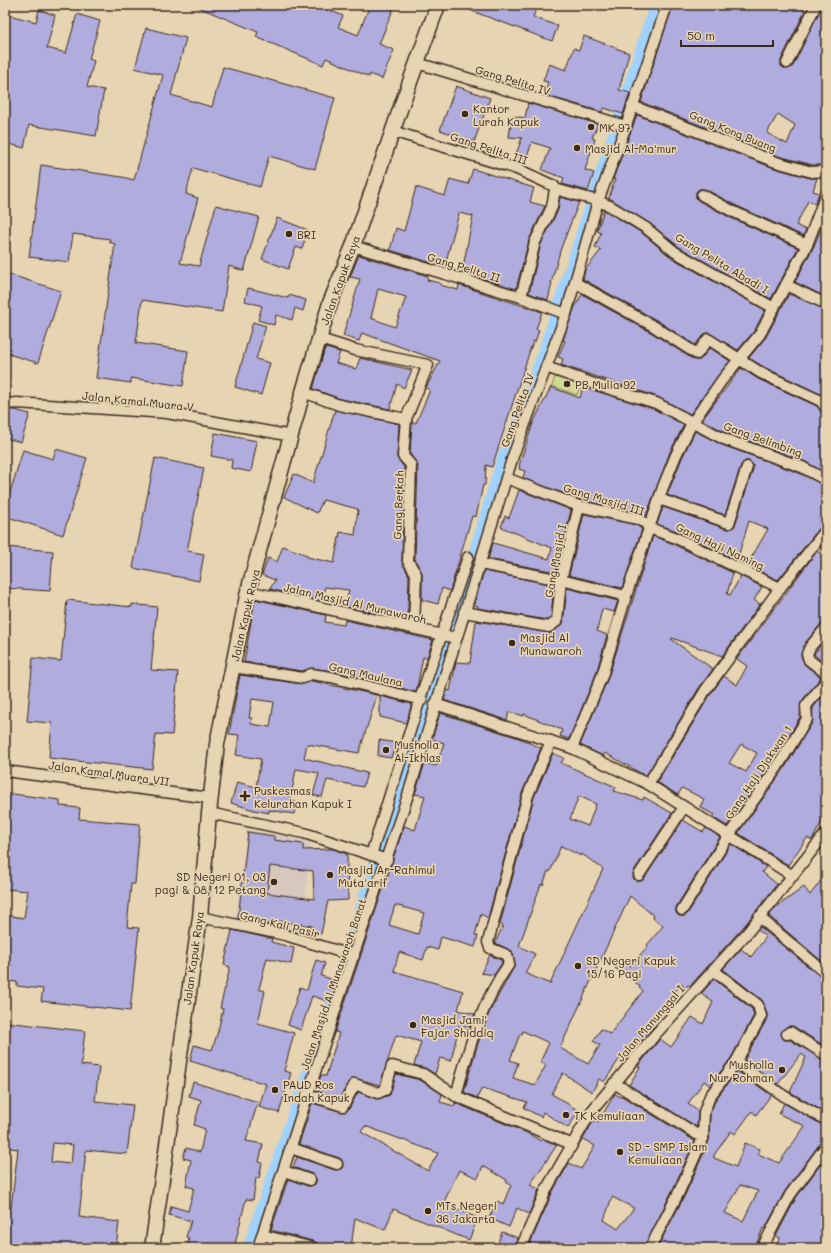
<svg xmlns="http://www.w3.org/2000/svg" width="831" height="1253" font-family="Mali,sans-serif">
<rect width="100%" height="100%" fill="#e7d4b2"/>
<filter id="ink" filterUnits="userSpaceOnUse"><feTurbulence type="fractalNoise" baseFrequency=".025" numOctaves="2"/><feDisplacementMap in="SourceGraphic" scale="8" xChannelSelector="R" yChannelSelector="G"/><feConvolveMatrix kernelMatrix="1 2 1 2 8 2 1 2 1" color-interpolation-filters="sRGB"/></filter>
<g filter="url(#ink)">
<polygon fill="#d6c8bf" points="247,830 311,840 302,932 235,924"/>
<polygon fill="#ccdb8e" stroke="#848256" points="556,374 581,383 577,395 552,386"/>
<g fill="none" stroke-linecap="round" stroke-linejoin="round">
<g stroke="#a1d2fd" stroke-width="13">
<polyline points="328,1017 385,832 447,645 504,457 541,362 656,5"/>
<polyline points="249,1248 301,1094 318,1049"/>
</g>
</g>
<g fill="#b0acde" stroke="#3b2a1e" fill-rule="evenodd">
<polygon points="193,5 318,5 343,16 338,27 358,35 370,5 395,5 379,44 394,50 382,79 370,74 369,77 326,58 323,65 256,37 258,32"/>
<polygon points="456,5 538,5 533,17 558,26 552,41"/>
<path d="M673 5H796L805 11 781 60V66L787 69 793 66 822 5H826V158L824 157 821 165H813L778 156 641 102ZM778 114 795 125 787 144 767 133Z"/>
<polygon points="39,10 55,15 47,48 66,53 77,14 100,21 89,59 94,61 87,87 104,90 96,136 29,125 24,148 5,143 5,14 36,22"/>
<polygon points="146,28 186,38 171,95 212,107 223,67 335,98 315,169 269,156 260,187 193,168 186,194 198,198 180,263 199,266 216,205 259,217 244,271 229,266 222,312 142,300 136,343 188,351 183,386 131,378 131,383 96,378 115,244 109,242 110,239 73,234 69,262 29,257 41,165 122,177 134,180 163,75 135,68"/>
<polygon points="584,36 629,53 619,90 630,93 623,114 604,108 602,112 544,95 548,82 543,81 549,64 566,70 574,48 579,50"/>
<polygon points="456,86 490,98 474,142 440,130"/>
<polygon points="528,103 598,124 592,138 595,139 585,170 594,173 588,191 562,184 564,178 542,170 550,148 532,142 526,160 515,157 522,138 509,137 512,116 525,118"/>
<polygon points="637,115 774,168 810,178 817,178 813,191 819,193 815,204 808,201 796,225 806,230 803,236 737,206 705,189 699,189 696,192 696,198 699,201 731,218 798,248 771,299 679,247 649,223 609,198 615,179 613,179"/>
<polygon points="473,169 534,188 530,202 545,206 529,240 516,289 462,272 473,216 459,213 445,265 432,261 432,263 390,250 396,228 404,231 416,187 445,196 450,179 468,184"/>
<polygon points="560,197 579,202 561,248 551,283 552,283 548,300 529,293 541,244 558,210"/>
<polygon points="604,210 642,233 672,258 765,310 755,330 738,350 709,333 703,335 695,345 658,321 583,279 585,270 601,250 595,247 601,233 597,231"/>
<polygon points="826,217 826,297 795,282 813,248"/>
<polygon points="277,218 308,230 302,249 296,247 288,269 262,259"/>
<path d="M359 255 428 276 427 280 440 283V285L458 290 459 285 542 312 536 329 539 330 535 342 533 341 492 467 486 465 485 485H483L476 517 472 516 450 591 442 588 438 604 422 600V574L415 559 418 465 410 454 412 422 416 423 430 390 426 388 440 361 362 333 359 341 343 336 360 279 350 277ZM378 289 406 297 395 327 371 318Z"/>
<polygon points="5,273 61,291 38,363 5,353"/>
<polygon points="248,288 288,298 289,295 306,300 303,311 295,308 292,320 276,315 274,325 258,320 262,306 245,301"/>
<polygon points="582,294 652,333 694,360 700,360 710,348 730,361 690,414 658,397 561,365 563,359 558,357 565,341 563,340 574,309"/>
<polygon points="789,294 826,310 826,397 764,367 749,358 766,337"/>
<polygon points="253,322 266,326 256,359 270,363 261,395 235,387"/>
<polygon points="325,348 340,352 336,363 356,369 360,358 412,370 404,388 397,384 390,409 341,399 313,389"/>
<polygon points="741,368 758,379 817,406 821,412 826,414 826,473 804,461 727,433 702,420"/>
<polygon points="551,387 580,398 583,387 654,409 684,425 670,452 646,516 639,513 581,500 523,478 525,471 519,469 520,462 533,423"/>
<polygon points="7,410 15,410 30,414 21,442 5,438 5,418"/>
<polygon points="335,410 399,424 397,458 404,467 402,561 409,576 408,608 406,620 348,607 348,603 346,602 349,590 325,587 321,601 270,589 275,580 262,575 268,558 277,562 283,546 307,555 307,557 334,563 340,532 355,535 358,509 323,500 317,513 284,497 294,474 313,483"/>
<polygon points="695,431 722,445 799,473 826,486 826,524 821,526 778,580 747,565 768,529 749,521 737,560 677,531 657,524 663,507 727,529 733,528 735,525 753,469 753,465 749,461 745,461 741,465 725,515 667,495 682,458"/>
<polygon points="215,433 257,441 251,472 231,468 232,460 211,456"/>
<polygon points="56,449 87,458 63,535 5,516 5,509 23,450 53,459"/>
<polygon points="155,458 204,468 187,551 204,554 199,581 133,568"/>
<polygon points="519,490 571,510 556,572 488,559 493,543 549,559 552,548 501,527 505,516 509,518"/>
<polygon points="584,514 636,525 642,529 622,588 569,575"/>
<polygon points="653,536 671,543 733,573 727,594 730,595 741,576 762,587 754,600 760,604 722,656 672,638 671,639 713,669 699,688 646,776 605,753 603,756 580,745 608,678"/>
<polygon points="5,547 53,551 50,591 5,588"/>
<path d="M817 551 826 558V622L821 624 805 643 801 656 805 665 821 677 801 702 800 717 773 762 727 826 712 817 714 815 700 807 704 799 682 788 678 795 657 782 710 695 724 676 737 685 747 666 737 659ZM741 744 757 753 746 772 729 763Z"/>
<polygon points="484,571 554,585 551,618 547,620 478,608 478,606 474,605"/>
<polygon points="567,588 618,601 614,612 602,609 597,631 607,635 596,674 569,739 560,736 562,730 524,714 524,716 509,712 507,720 444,700 447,690 450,691 456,662 470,663 476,621 551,633 563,624"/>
<polygon points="255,599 326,615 325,622 344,625 345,620 433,640 427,658 423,657 416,692 332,671 312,668 302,671 244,662"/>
<polygon points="67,600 132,607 132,604 157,607 151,670 178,672 172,735 156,734 152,769 49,758 52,723 27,721 33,658 61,661"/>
<polygon points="826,638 826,665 814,654"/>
<path d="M240 675 302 684 312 681 377 695 359 753 307 744 304 758 367 773 363 787 327 780 322 797 313 795 319 773 296 769 290 801 296 802 294 814 269 810V813L254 810 231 803 237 782 256 787 261 759 236 755 239 735 229 734ZM252 699 274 702 270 727 251 724 252 718H249Z"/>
<polygon points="826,691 826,814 812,840 807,838 788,865 738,833 784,769 812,723 813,708"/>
<polygon points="380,696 412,704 406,723 380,717"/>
<path d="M440 713 519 738 541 748 522 793 488 918 481 914 475 935 478 936 475 947 441 937 438 950 427 947 423 960 399 952 394 971 463 991 458 1010 475 1014 469 1028 459 1026 451 1061 440 1058 435 1074 425 1068 414 1065 421 1042 396 1035 380 1085 354 1078 349 1081 340 1098 316 1091 321 1075 326 1076 339 1033 335 1032 404 826 415 830 425 796 415 794 425 763 436 766 444 743 432 739ZM395 905 424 913 418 934 389 925Z"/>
<polygon points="379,740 396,743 391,758 378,756"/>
<path d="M553 753 564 758 561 763 616 787 614 791 643 800 644 797 672 813 634 871 633 878 636 881H642L644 879 683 820 703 832 706 828 720 837 676 907V913L679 916H685L688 913 731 844 766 867 762 872 777 884 745 925 690 986 688 985 685 988 681 984 663 1008 665 1010 649 1032 627 1059 622 1055 604 1082 599 1079 592 1092 563 1073 552 1094 579 1111 568 1128 543 1112 541 1117 524 1108 527 1102 482 1088 477 1098 464 1092 477 1046 489 1013 515 965 512 951 495 943 503 926 500 924 534 797ZM579 796 596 804 588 826 570 819ZM561 846 581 856 582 854 603 869 550 984 525 973 535 954 519 946 541 884 543 885 548 871 550 872ZM630 896 654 916 653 918 663 926 647 945 648 946 630 966 621 960 615 968 640 986 639 988 643 991 610 1034 601 1029 593 1041 600 1045 588 1064 560 1048ZM523 1031 549 1043 540 1062 546 1065 535 1085 513 1078 518 1063 510 1060 520 1034H522Z"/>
<polygon points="5,793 60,800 60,806 80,808 79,819 140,824 135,884 131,884 127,927 139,928 130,1011 41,1001 43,989 17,986 17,982 5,981 5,915 24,918 28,891 5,889"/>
<path d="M248 832 274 836V840L303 844V850L333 849 347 854 348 900 328 901 321 934 311 932 312 926 277 921 275 926 238 918ZM270 866 313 871 314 899 267 893Z"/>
<polygon points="826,874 826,965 769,916 775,908 804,887 810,895"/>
<polygon points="760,927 822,978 826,979 826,1047 793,1026 786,1027 781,1034 784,1040 790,1040 826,1061 826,1113 790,1092 806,1057 801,1054 778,1084 744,1060 767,1019 767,1014 762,1000 723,969 741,949 751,957 766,937 758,930"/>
<polygon points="232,930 272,939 271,942 294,948 291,964 267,958 259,989 265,991 258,1023 294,1033 284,1071 291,1073 279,1113 259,1107 266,1084 190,1061 194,1045 212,1050 218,1031 223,1009 220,1008 230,967 224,965"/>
<polygon points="490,955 501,960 502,963 494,975 481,973"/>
<polygon points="316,960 325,963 321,976 331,979 330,984 336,986 331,1002 312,996 301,1030 288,1025 300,987 307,990"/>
<polygon points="714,979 752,1009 754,1015 731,1058 710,1086 704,1081 688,1104 698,1111 697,1127 629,1085 640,1067 638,1066 660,1039 671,1047 692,1017 703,1024 713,1002 701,994"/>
<path d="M5 1022 85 1031 81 1065 99 1067 95 1101 133 1105 127 1154 86 1150 79 1217 119 1222 116 1248H70L22 1242 21 1248H5V1207L11 1208 18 1149 5 1147ZM53 1143 73 1145 71 1164 51 1162Z"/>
<path d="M737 1071 771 1095 756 1115 752 1111 735 1134 731 1131 714 1155V1158L736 1167 745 1143 760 1149 758 1154 779 1163 805 1126 779 1114 784 1103 826 1126V1140L821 1142 785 1191 765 1229 763 1228 755 1248H657L685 1195 709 1141 710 1113 716 1099ZM740 1185 758 1191 743 1221 725 1213Z"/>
<path d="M396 1074 420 1080 442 1094 440 1102 454 1106 455 1103 525 1132 541 1141 543 1139 557 1145 530 1185 539 1189 529 1214 517 1208 509 1227 489 1218 497 1201 503 1204 511 1185 506 1182 507 1180 483 1166 478 1178 459 1170 443 1204 478 1218 469 1240 393 1209 385 1230 355 1218 351 1248H320L316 1242 271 1230 288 1179 308 1186 314 1185 316 1182V1178L312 1174 293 1167 297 1157 335 1170 341 1169 343 1166 342 1160 339 1158 299 1144 312 1103 344 1112 349 1109 358 1092 376 1099 390 1095ZM365 1126 438 1153 428 1171 361 1132Z"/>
<polygon points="193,1082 258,1102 246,1141 263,1144 259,1162 262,1163 259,1178 256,1178 253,1200 246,1199 234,1248 187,1248 189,1238 186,1237 191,1221 169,1215 171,1206 188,1211 194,1188 186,1186 191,1160 183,1158 186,1148 200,1152 205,1129 194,1125 201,1100 189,1096"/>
<path d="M615 1094 621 1097 622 1096 695 1141 673 1189 644 1248H562L552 1244 551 1248H528L553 1191 569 1163 581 1169 595 1146 583 1139 594 1120 598 1122ZM612 1197 634 1208 618 1229 604 1220Z"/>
<polygon points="826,1157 826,1248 775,1248 780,1238 776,1236 796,1198"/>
<polygon points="502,1232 518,1238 515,1248 503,1248 497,1246"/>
</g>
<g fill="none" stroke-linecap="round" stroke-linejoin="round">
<g stroke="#3b2a1e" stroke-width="13">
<g id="street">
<polyline points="417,63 626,126"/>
<polyline points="787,63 816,5"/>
<polyline points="632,106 776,162 812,172 826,171"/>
<polyline points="392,131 517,169 554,186 555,189 598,201 610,206 646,228 675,252 774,308"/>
<polyline points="702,195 734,212 807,245"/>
<polyline points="353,246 521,297 566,314"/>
<polyline points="576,283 655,327 697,354 708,339 761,373 821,401 826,408"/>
<polyline points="786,285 826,304"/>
<polyline points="521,297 535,242 552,207 555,189"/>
<polyline points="320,339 355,350 428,365 406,419 403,456 411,465 408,561 416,574 414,628"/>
<polyline points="546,367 597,385 656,403 724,439 802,467 826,480"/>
<polyline points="303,392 339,405 406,419"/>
<polyline points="5,404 17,403 167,413 292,436"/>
<polyline points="506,478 579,506 638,519 645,523 649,528 674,537 780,588"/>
<polyline points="659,499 729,523 747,467"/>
<polyline points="480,564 561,580 626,596"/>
<polyline points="248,591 456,638"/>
<polyline points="464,612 549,627 557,621 561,580 579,506"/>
<polyline points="826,628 810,647 807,654 809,660 826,673"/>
<polyline points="233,667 303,678 311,674 331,677 422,700"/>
<polyline points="435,704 572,748 648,784 793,876"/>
<path d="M551 741 528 795 488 942 490 948 507 955 509 964C481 1003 468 1050 456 1096L571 1144"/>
<polyline points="572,748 602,676 626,596 663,487 676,455 692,423 722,380 760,334 807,245 826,194"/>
<polyline points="5,771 210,798"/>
<polyline points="648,784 705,691 780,588 826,530"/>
<polyline points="209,813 304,833 387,860"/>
<polyline points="371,855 420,699 468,557"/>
<polyline points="639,875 684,807"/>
<polyline points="682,910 729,835 778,766 805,722 807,719 806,706 826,681"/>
<polyline points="200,917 285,935 354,956"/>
<polyline points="759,917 826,973"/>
<polyline points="787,1034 790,1032 826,1055"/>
<polyline points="736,1062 784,1096 826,1120"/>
<polyline points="614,1083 703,1138"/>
<polyline points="308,1095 343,1106 355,1084 378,1093 385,1090 392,1066 423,1074 456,1096"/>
<polyline points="291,1148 337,1164"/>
<polyline points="284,1171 310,1180"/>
<polyline points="262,1235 314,1248"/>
<polyline points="258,1248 345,980 408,795 513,456 566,314 598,201 626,126 667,5"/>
<polyline points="521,1248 547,1188 591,1112 654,1036 748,932 826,833"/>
<polyline points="650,1248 679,1192 703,1138 704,1112 710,1096 736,1062 761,1016 758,1005 713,970"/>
<polyline points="762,1248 790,1195 826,1146"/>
</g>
</g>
<g stroke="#3b2a1e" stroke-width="17">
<polyline id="secondary" points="152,1248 200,917 209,813 217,744 248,591 303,392 330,303 353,246 403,101 438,5"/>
</g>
<use href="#street" stroke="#e7d4b2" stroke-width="10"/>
<use href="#secondary" stroke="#e7d4b2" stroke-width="14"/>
</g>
</g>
<g fill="#3b2a1e" stroke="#e7d4b2" stroke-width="1.5">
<circle cx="465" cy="114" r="4"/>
<circle cx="591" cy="127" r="4"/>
<circle cx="577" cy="148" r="4"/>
<circle cx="289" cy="234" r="4"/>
<circle cx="567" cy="384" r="4"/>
<circle cx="512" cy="643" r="4"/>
<circle cx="386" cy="750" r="4"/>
<path d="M243 790h4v4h4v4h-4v4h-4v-4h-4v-4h4z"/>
<circle cx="330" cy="875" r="4"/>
<circle cx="274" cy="882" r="4"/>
<circle cx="578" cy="966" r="4"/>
<circle cx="413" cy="1025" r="4"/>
<circle cx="782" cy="1070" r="4"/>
<circle cx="275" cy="1090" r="4"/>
<circle cx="566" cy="1115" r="4"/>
<circle cx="620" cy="1152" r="4"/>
<circle cx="428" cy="1211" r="4"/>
</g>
<g text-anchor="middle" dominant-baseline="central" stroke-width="3.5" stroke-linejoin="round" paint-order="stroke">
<g font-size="11" fill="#3b2a1e" stroke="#e7d4b2">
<text transform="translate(513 80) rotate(17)">Gang Pelita IV</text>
<text transform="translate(733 131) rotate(22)">Gang Kong Buang</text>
<text transform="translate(489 148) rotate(18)">Gang Pelita III</text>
<text transform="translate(722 263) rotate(31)">Gang Pelita Abadi I</text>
<text transform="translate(464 267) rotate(17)">Gang Pelita II</text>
<text transform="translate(340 280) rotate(-70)">Jalan Kapuk Raya</text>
<text transform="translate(138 401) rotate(6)">Jalan Kamal Muara V</text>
<text transform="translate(517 410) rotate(-70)">Gang Pelita IV</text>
<text transform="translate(763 439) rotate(20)">Gang Belimbing</text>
<text transform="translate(604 499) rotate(17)">Gang Masjid III</text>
<text transform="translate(398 505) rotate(-88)">Gang Berkah</text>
<text transform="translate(720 546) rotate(25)">Gang Haji Naming</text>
<text transform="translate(555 561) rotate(-79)">Gang Masjid I</text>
<text transform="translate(355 603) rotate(13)">Jalan Masjid Al Munawaroh</text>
<text transform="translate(245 615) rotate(-77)">Jalan Kapuk Raya</text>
<text transform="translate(366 674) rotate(13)">Gang Maulana</text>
<text transform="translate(758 772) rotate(-56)">Gang Haji Djakwan 1</text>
<text transform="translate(109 773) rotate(8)">Jalan Kamal Muara VII</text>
<text transform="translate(280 924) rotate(14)">Gang Kali Pasir</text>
<text transform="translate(193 958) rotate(-82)">Jalan Kapuk Raya</text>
<text transform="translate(333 984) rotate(-71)">Jalan Masjid Al Munawaroh Barat</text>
<text transform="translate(650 1023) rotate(-49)">Jalan Manunggal I</text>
</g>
<g font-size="11" fill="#3b2a1e" stroke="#e7d4b2" text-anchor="start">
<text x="473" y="108">Kantor<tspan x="473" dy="13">Lurah Kapuk</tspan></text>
<text x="599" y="127">MK 97</text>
<text x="585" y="148">Masjid Al-Ma'mur</text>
<text x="297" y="234">BRI</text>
<text x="575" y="384">PB Mulia 92</text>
<text x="520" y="637">Masjid Al<tspan x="520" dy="13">Munawaroh</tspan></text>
<text x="394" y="744">Musholla<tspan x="394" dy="13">Al-Ikhlas</tspan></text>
<text x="254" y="790">Puskesmas<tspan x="254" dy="13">Kelurahan Kapuk I</tspan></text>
<text x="338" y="869">Masjid Ar-Rahimul<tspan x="338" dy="13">Muta'arif</tspan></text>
<text x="266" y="876" text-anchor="end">SD Negeri 01, 03<tspan x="266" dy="13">pagi &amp; 08, 12 Petang</tspan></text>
<text x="586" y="960">SD Negeri Kapuk<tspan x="586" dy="13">15/16 Pagi</tspan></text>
<text x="421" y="1019">Masjid Jami'<tspan x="421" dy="13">Fajar Shiddiq</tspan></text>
<text x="774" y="1064" text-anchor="end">Musholla<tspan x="774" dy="13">Nur Rohman</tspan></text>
<text x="283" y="1084">PAUD Ros<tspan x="283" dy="13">Indah Kapuk</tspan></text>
<text x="574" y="1115">TK Kemuliaan</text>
<text x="628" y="1146">SD - SMP Islam<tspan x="628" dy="13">Kemuliaan</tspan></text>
<text x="436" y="1205">MTs Negeri<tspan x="436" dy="13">36 Jakarta</tspan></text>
</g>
</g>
<rect width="831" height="1253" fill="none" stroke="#e7d4b2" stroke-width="20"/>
<rect x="10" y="10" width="811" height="1233" fill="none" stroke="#3b2a1e" stroke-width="1.5" filter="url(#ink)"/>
<path d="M681 40v6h92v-6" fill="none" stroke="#3b2a1e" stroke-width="2"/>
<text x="687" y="40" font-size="12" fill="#3b2a1e" stroke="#e7d4b2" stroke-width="3" paint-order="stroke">50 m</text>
</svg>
